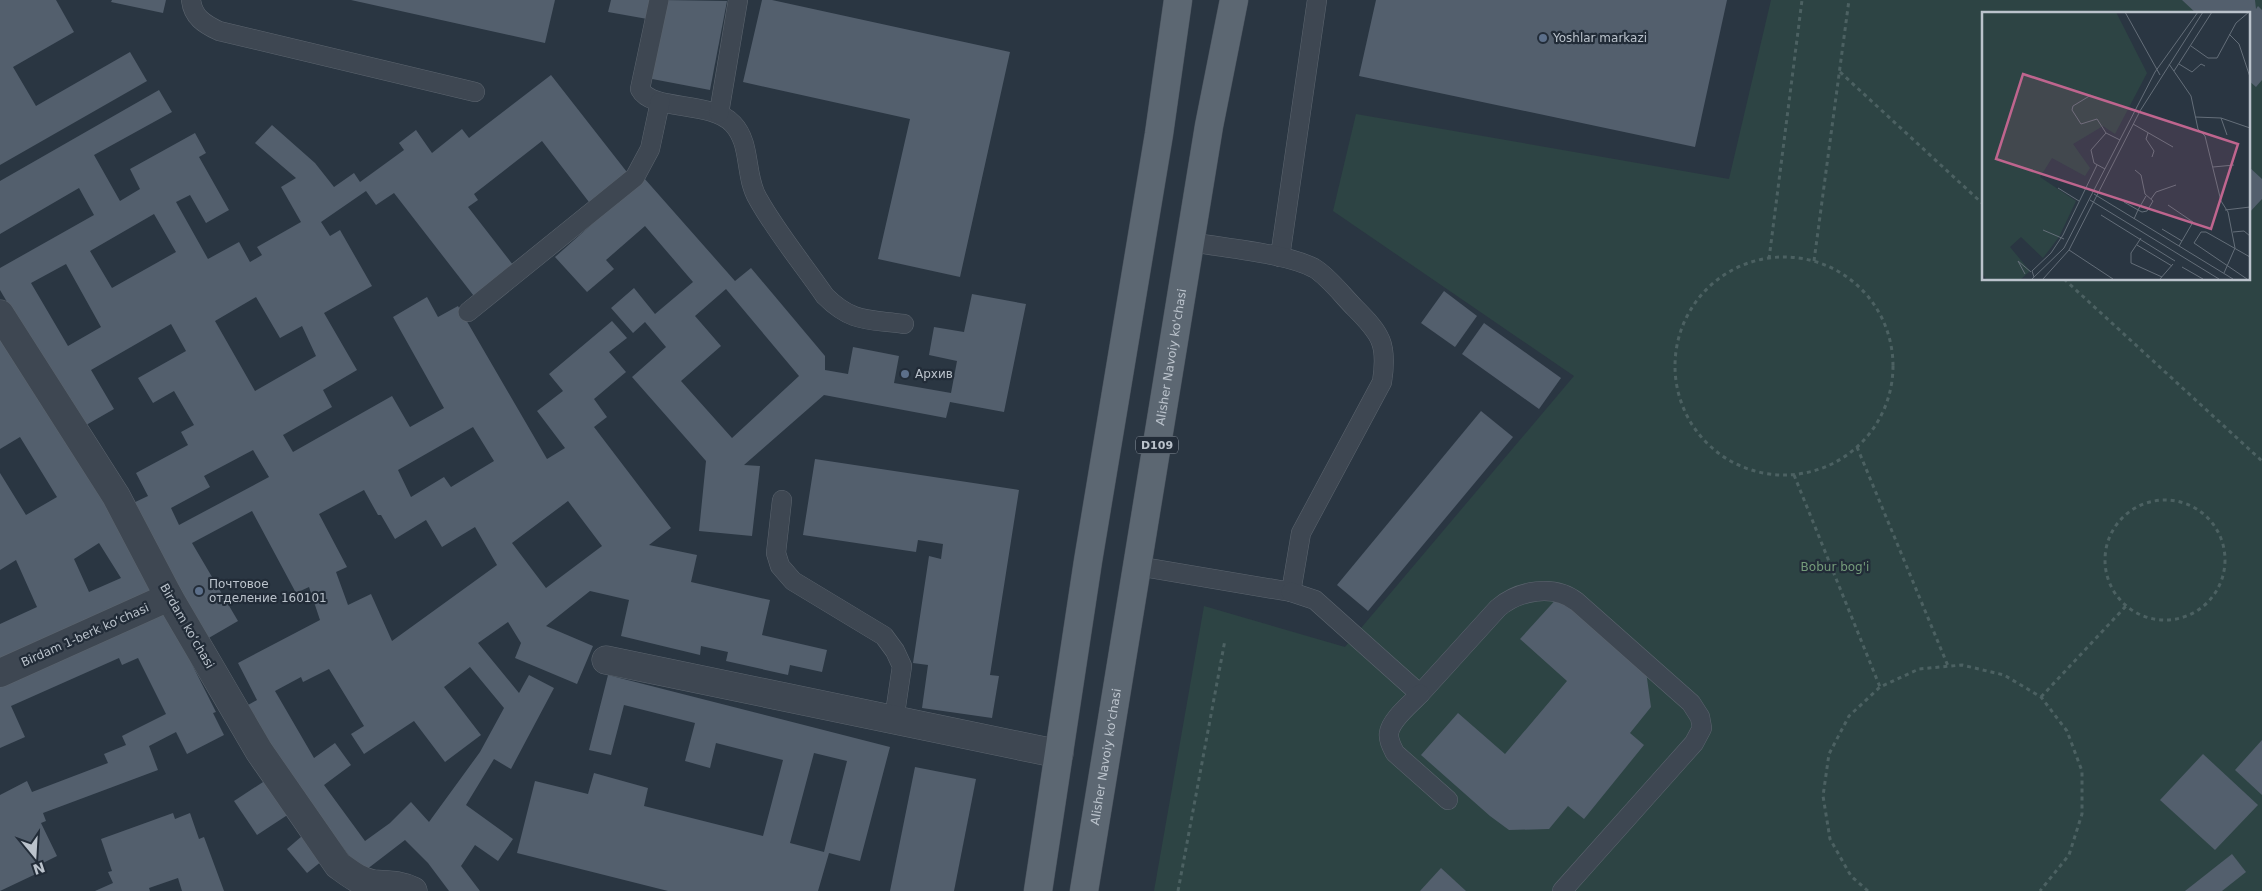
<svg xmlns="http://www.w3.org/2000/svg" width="2262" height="891" font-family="'DejaVu Sans',sans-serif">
<rect width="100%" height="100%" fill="#2a3642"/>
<path fill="#2d4444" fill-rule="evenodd" d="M1771 0H2262V891H1154L1204 606 1345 647 1574 376 1333 211 1356 114 1729 179ZM1983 14H2248V279H1983Z"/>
<g fill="#535f6d" fill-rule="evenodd">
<polygon points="0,0 56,0 74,32 13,67 36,106 130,52 147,81 0,165"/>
<polygon points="112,0 166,0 163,13 111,2"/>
<polygon points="351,0 555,0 545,43"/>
<polygon points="611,0 656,0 653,20 608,12"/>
<polygon points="661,0 727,1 710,90 647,78"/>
<polygon points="762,0 772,0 1010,52 960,277 878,259 910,119 743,82"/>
<polygon points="1376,0 1727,0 1695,147 1359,76"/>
<polygon points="2182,0 2255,0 2256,9 2258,6 2262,10 2262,80 2256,87 2248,80 2248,14 2197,14"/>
<path d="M551 75 630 176 592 206 542 141 474 194 478 200 468 207 517 270 477 300 394 193 376 205 366 191 321 222 330 236 340 230 372 286 324 313 357 370 323 390 332 407 283 435 293 452 392 396 410 427 444 408 393 317 427 297 438 317 458 306 547 459 565 448 537 411 563 391 549 374 612 321 627 338 609 352 626 372 594 399 607 417 594 427 671 528 649 545 697 555 691 582 770 600 762 635 827 650 822 672 790 665 788 675 726 661 728 652 701 646 700 655 621 636 629 600 590 591 546 626 593 646 577 684 515 658 521 643 508 622 478 643 519 693 529 675 554 688 511 769 494 759 466 805 513 839 498 861 475 845 461 866 480 891H449L428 863 405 840 362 873 290 776 248 705 257 700 238 663 320 620 309 587 296 593 252 511 192 543 238 621 207 639 131 504 148 496 136 473 188 445 181 432 194 425 174 391 153 403 138 378 186 351 171 324 91 370 114 409 81 428 0 290V268L94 215 79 188 0 234V181L159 90 172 112 94 155 120 201 140 189 130 169 195 133 206 153 199 157 229 210 206 223 190 195 176 202 208 259 239 242 250 262 262 255 257 247 301 222 281 187 296 178 255 143 272 125 315 163 334 187 354 173 360 182 404 150 399 143 416 130 432 153 462 129 469 138ZM154 214 176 252 112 288 90 251ZM66 264 101 327 68 346 31 283ZM256 297 280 338 302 326 316 356 255 391 215 321ZM473 427 494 461 451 487 444 477 411 497 398 470ZM253 450 269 477 179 525 171 508 210 487 204 476ZM364 490 378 515H381L395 539 426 520 442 547 475 527 497 565 392 641 371 594 348 605 336 572 347 567 319 514ZM568 501 602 546 546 588 512 543ZM470 667 504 708 480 752 429 822 411 802 390 823 365 841 324 785 351 765 335 743 314 758 275 691 301 677 303 682 329 669 364 726 351 734 364 754 414 721 445 762 481 735 444 687Z"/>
<polygon points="2248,166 2262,179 2262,199 2248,214"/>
<path d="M644 178 735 281 751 268 825 356V370L848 374 853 347 899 356 894 383 951 393 957 361 929 355 934 327 964 332 972 294 1026 304 1004 412 950 402 946 418 824 395 744 465 760 466 752 536 699 531 706 461 632 377 666 347 645 322 633 333 611 308 634 288 655 314 693 282 645 226 606 260 614 269 587 292 555 257ZM726 289 799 376 732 438 681 381 721 346 695 316Z"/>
<polygon points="1444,291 1477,316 1455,347 1421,323"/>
<polygon points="1484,323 1561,378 1539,409 1462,354"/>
<path d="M0 327 160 594 0 665V624L37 607 16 560 0 570V473L26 515 57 497 20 437 0 449ZM99 543 121 578 89 592 74 559Z"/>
<polygon points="1481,411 1513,437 1368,611 1337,585"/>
<polygon points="815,459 1019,490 990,675 999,676 992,718 922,708 928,665 913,663 929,556 941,559 943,544 918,540 916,552 803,535"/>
<polygon points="1560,595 1646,671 1651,707 1630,733 1644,745 1584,819 1568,806 1549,829 1509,830 1490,816 1421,755 1458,713 1505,754 1567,681 1520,639"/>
<polygon points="162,605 216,712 213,713 224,735 187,754 176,732 149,746 158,770 43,813 46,821 41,823 57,856 35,867 38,873 0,891 0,795 27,781 32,792 108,763 104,754 126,745 122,736 166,714 138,658 122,665 119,658 11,706 25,737 0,748 0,677"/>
<path d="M608 675 890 747 860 861 829 853 818 891H668L517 853 535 781 588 794 594 773 648 788 644 806 763 836 783 760 716 743 710 768 685 761 695 723 624 705 611 755 589 750ZM814 753 847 761 824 852 790 843Z"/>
<polygon points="2262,740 2262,795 2235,770"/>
<polygon points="2203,754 2258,805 2215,850 2160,800"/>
<polygon points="915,767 976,779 954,891 890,891"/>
<polygon points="266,780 289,814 257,835 234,801"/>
<polygon points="173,813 175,819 190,813 199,839 204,837 224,891 182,891 178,878 149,888 150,891 95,891 113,883 108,872 112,871 101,839"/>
<polygon points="302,836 322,861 307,873 287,849"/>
<polygon points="2232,854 2246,872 2222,891 2185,891"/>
<polygon points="1441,868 1466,891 1420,891"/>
</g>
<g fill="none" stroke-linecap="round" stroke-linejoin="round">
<g stroke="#5c656f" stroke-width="20">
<g id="service">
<path d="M191 0C193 17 204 24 219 31L475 92"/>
<path d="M659 0 640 89C652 112 711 100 733 124 752 144 744 176 758 199 777 233 803 264 825 296 852 323 868 319 904 324"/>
<polyline points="719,113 738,0"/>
<polyline points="1280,257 1317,0"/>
<polyline points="468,312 635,177 650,149 660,102"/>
<polyline points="782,500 776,553 780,566 793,581 884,636 895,651 902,666 894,720"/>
<path d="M1137 566 1291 592 1301 533 1382 382C1388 344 1381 334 1355 308 1342 295 1329 277 1314 268 1285 253 1224 248 1191 242"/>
<path d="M1291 592 1315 600 1420 694 1498 608C1519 590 1554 584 1577 602L1691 703 1700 717 1702 728 1694 743 1562 891"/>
<path d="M1420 694C1411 704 1391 719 1389 733 1388 740 1392 747 1395 753L1448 800"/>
</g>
</g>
<g stroke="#5c656f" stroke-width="29">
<g id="minor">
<path d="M0 314 116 496 169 597 259 751 338 865C349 873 360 882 374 884 388 885 399 884 413 891"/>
<polyline points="606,660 1059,754"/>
<polyline points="0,673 169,597"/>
</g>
</g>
<g stroke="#4a535e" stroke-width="29">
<g id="primary">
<polyline points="1038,891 1088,561 1159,134 1178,0"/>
<path id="s1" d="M1084 891 1209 126 1234 0"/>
</g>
</g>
<g stroke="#4c6162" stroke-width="3" stroke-dasharray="4 4" stroke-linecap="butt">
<polyline points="1840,72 1983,204"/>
<circle cx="1784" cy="366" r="109"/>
<polyline points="1769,259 1802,0"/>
<polyline points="1814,261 1849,0"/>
<polyline points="2064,279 2262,461"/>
<polyline points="1857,447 1948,666"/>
<polyline points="1794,475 1880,687"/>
<circle cx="2165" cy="560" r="60"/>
<polyline points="2041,697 2126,606"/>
<polyline points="1178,891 1225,640"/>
<polyline points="1868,891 1851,876 1830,839 1823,796 1829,754 1849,716 1880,687 1919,669 1962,665 2004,675 2041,697 2067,731 2082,771 2082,814 2069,855 2040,891"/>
</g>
<use href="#service" stroke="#3e4752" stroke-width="19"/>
<use href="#minor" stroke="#3e4752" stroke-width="28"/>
<use href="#primary" stroke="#5c6772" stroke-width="28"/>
</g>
<g fill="#5c6f8a" stroke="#222c38" stroke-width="2">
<circle cx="1543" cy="38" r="5"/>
<circle cx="905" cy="374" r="5"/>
<circle cx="199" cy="591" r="5"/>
</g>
<g text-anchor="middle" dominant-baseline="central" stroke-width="4.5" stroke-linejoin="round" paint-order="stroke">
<rect fill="#222c38" stroke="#8d96a0" stroke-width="1" x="1136" y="436.5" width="42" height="17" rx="4"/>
<g font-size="11" font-weight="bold" fill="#bbc3cc">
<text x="1157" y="445">D109</text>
</g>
<g font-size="12" fill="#bbc3cc" stroke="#222c38" text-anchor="start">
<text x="1553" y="38">Yoshlar markazi</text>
<text x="915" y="374">Архив</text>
<text x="209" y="584">Почтовое<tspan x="209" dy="14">отделение 160101</tspan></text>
</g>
<g font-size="12" fill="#bbc3cc" stroke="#222c38">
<text stroke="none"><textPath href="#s1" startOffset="541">Alisher Navoiy ko'chasi</textPath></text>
<text transform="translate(187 626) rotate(60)">Birdam koʻchasi</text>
<text transform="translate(85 635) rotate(-24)">Birdam 1-berk koʻchasi</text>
<text stroke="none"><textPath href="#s1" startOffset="136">Alisher Navoiy ko'chasi</textPath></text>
</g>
<g font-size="12" fill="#749b7a" stroke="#222c38">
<text x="1835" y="567">Bobur bog'i</text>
</g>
</g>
<g transform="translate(1982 12)">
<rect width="268" height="268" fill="#2a3642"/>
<path d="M0 0H134L165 61 133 122 121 114 91 132 108 156 103 164 70 146 58 165 94 189 77 225 61 246 39 225 28 235 48 259 39 267H4L0 261Z" fill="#2d4444"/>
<path fill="none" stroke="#646e79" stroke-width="1" d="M143 0 178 63M247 22 257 32 268 65M209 34 226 46H235L254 11 267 0M187 52 209 84 216 117 223 124 239 189 246 200 253 236 242 261M197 52 210 60 219 52 223 54M192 59 230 0M109 83 91 94 90 98 99 112 115 107 124 121M213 105 239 106 268 116M239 106 245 123M151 112 191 135M166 121 164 127 172 139 170 145M231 155 252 153M123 157 112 151 109 138 124 121 138 128M153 158 159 163 163 182 171 189 165 199 160 200 156 198 164 184M76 176 97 189M112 182 251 267M169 187 174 180 194 173M108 188 237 267M142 190 156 198 152 207M186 193 211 210 197 234M243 198 268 195M119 203 193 249M180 217 200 229M61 218 82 227M251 220 262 219 268 224M159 226 149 241V251L180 265M155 233 190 254M87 238 131 267M200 255 221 267M43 262 36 249 49 260M52 265 50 259 69 241 81 223 115 153M50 267 82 236 173 60 216 0M61 267 87 238 158 99 221 0M178 267 191 252M265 267 212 231 219 220H224L268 245"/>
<path fill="#bf658e" fill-opacity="0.15" stroke="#bf658e" stroke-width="2.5" d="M41 62 256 132 229 217 14 147Z"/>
<rect width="268" height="268" fill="none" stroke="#bbc3cc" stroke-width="2.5"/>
</g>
<g transform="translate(35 856) rotate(162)" stroke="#222c38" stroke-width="4" paint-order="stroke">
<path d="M0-4L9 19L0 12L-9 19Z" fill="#bbc3cc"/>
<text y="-8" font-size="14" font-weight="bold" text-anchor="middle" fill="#bbc3cc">N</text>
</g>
</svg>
